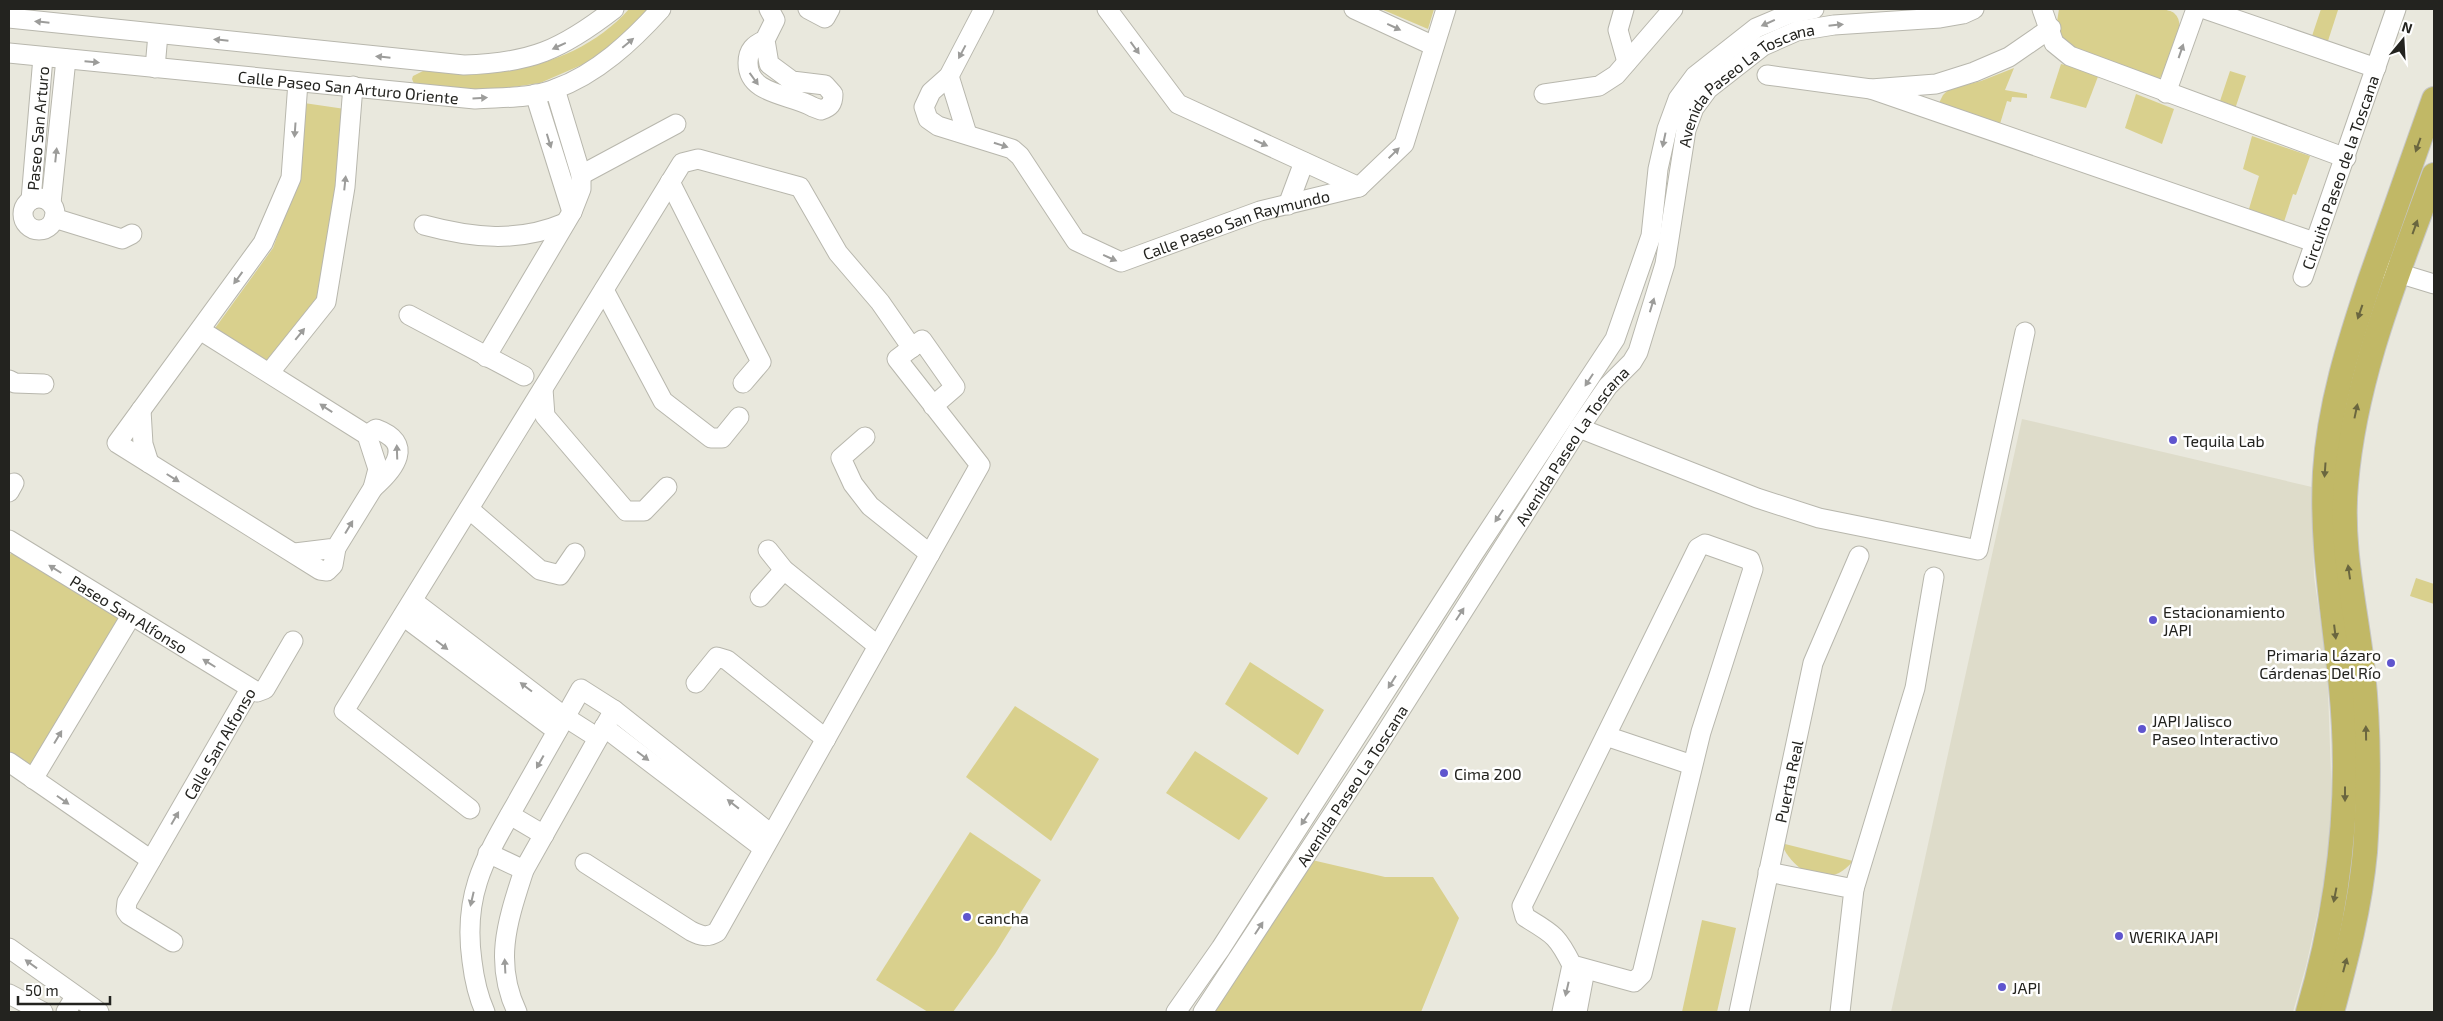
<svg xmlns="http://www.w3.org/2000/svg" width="2443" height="1021" font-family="'Exo 2',sans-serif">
<rect width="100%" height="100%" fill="#e9e8dd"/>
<polygon fill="#dedcca" points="2022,419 2312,487 2314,577 2327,665 2333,830 2328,867 2306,966 2293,1012 1891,1012"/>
<g fill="#d9d08d">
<path d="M629 9H652L600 57 540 83 479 92 415 86 412 79 413 76 423 71C439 69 456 73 473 73 530 73 590 53 629 9Z"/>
<polygon points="1381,9 1434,9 1428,29"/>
<path d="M2059 9H2163C2166 10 2172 11 2174 13 2190 26 2168 67 2158 81L2068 48 2056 28Z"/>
<polygon points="2321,9 2338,10 2327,44 2311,39"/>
<polygon points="2061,64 2099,74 2086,108 2050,98"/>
<polygon points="2014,68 2005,90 2027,94 2027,98 2012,97 2011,102 2007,101 1999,127 1939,103 1943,95 1949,89 1981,81"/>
<polygon points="2230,71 2246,76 2235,109 2219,104"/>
<polygon points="2136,94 2174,109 2162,144 2125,128"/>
<polygon points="304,103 345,109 322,295 269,363 213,331 273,248 298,178"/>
<polygon points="2252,136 2310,156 2296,195 2293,194 2283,225 2248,212 2259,176 2243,169"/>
<polygon points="12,551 123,619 35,768 9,752 9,557"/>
<polygon points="2416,578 2434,584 2434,604 2410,596"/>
<polygon points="1250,662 1324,710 1298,755 1225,704"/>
<polygon points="1015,706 1099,759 1051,841 966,777"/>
<polygon points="1195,751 1268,798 1239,840 1166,793"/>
<polygon points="970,832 1041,880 995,954 953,1012 928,1012 876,980"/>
<path d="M1781 843 1853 861C1829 891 1794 874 1781 843Z"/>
<polygon points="1312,860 1385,877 1433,877 1459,918 1421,1012 1212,1012"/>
<polygon points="1702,920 1736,928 1717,1012 1682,1012"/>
</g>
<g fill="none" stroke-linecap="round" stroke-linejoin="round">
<g stroke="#b8b7ad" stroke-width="21">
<g id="minor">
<polyline points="808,9 825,18 830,9"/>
<path id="s1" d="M984 9 949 76 931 92 924 107 928 119 938 126 1012 149 1020 156 1076 241 1121 262 1260 211 1359 187 1404 144 1446 9"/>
<polyline points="1107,9 1178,104 1359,187"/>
<polyline points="1354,9 1434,46"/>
<polyline points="1624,9 1618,30 1627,62"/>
<polyline points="2042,9 2054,43 2070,56 2346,158"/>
<polyline points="2205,9 2376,68"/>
<path d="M9 18 464 65C531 63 561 50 614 9"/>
<path d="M765 40C754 45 748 50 748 63 748 95 791 94 813 107L821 110C830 107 833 104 833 94L825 85 792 81 769 64 765 40 775 20 769 9"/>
<path id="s2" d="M9 53 475 99C500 97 530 99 555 89 597 74 632 41 661 9"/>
<polyline points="155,68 158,34"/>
<polyline points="1767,75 1871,89 1936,84 1974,72 2009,57 2051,28"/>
<polyline points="949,76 967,134"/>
<polyline points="298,82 291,178 263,243 117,443 320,570 327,571 333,565 336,548"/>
<polyline points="1871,89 2314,242"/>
<polyline points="2166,93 2196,9"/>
<polyline points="535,94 572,212"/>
<polyline points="1544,94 1599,86 1616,75 1673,9"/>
<polyline points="581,175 676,124"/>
<polyline points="670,182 761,362 743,383"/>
<circle cx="39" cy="214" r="16"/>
<path id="s3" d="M31 200 43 57"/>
<polyline points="51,203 66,59"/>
<polyline points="1288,205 1304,162"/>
<polyline points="54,218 122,239 132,234"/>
<path d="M424 225C472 238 518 243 565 223"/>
<polyline points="2375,266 2434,284"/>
<path id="s4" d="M2303 277 2396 9"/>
<polyline points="604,290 663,401 711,438 722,438 739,417"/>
<polyline points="409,315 524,376"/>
<polyline points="200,330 367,435 378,469 373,488 336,548 295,553"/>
<polyline points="486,357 572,212 581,189 581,175 555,89"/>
<polyline points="270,372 326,302 345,187 353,86"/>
<polyline points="9,380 15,383 44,384"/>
<polyline points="543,389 545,416 626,511 644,511 667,487"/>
<polyline points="141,410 143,444 149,463"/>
<polyline points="1579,428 1757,498 1819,518 1978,550 2025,332"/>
<path d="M367 435 376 429C415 443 395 469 373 488"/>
<polyline points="865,437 841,458 853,484 870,506 930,554"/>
<polyline points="9,492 14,483"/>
<polyline points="469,509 540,570 560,575 575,553"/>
<path id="s5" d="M9 540 257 692 265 689 293 641"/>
<path d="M1705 544 1750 560 1753 569 1701 732 1642 974 1634 982 1572 965C1557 935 1553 934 1525 917L1522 906 1698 548Z"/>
<polyline points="768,550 784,570 878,646"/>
<polyline points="760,597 784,570"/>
<polyline points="413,601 565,717 598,738"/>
<polyline points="403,616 557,731"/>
<polyline points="696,683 717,657 727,660 826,739"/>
<polyline points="604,727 763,848"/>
<polyline points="1606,736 1692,765"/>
<polyline points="9,762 151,860"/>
<polyline points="33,779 131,616"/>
<polyline points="470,809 344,711 682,163 698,159 800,187 838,253 880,302 912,348"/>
<polyline points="510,815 544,835"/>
<polyline points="488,853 524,870"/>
<path d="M585 863 691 931C701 936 707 938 717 932L980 465 897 359 922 340 955 387 933 406"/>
<polyline points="1768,872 1854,889 1840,1012"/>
<polyline points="1854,889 1915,688 1934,577"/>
<path id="s6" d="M173 942 129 915 126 911 127 902 250 689"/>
<polyline points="9,948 99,1012"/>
<polyline points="9,994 43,1012"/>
<polyline points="66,1012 75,997"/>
<path d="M485 1012C478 996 474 978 472 961 462 890 488 854 521 795 541 760 561 724 581 689L614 710 771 834"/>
<path d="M517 1012C493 961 508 920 524 870L614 710"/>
<polyline points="1176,1012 1221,948 1474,553 1615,339 1651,236 1658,169 1667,129 1678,99 1695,76 1756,28 1789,14 1814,9"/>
<path id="s7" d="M1203 1012 1380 742 1579 428 1608 386 1632 362 1638 352 1665 264 1686 130 1694 108 1708 89 1763 46 1797 31 1834 25 1940 18 1963 14 1974 9"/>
<polyline points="1562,1012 1572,965"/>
<polyline points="1577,1012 1585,970"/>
<path id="s8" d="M1739 1012 1813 663 1859 556"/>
</g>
</g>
<g stroke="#c6c6c5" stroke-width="26">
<g id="major">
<path d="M2308 1012C2339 907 2352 797 2341 687 2334 614 2321 546 2325 472 2329 406 2349 343 2370 280 2391 220 2413 159 2434 99"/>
<path d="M2332 1012C2346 960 2360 907 2365 852 2369 793 2369 731 2363 672 2356 608 2340 548 2346 484 2355 376 2397 276 2434 175"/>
</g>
</g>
<use href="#minor" stroke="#fff" stroke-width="19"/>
<use href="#major" stroke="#c1b866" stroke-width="24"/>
</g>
<defs><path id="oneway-solid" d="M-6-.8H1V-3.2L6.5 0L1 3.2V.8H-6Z" transform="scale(1.25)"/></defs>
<g fill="#9c9c9a">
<use href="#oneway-solid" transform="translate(42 22) rotate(-174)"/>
<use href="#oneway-solid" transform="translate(1768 23) rotate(156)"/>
<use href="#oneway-solid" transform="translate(1836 25) rotate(-6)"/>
<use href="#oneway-solid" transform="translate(1394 27) rotate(25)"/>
<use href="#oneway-solid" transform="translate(221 40) rotate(-174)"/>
<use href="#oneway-solid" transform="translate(628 43) rotate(-40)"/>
<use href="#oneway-solid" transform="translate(559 46) rotate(155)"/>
<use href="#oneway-solid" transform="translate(1135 48) rotate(54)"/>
<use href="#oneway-solid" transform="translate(2181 51) rotate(-71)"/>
<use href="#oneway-solid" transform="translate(962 52) rotate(118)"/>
<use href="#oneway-solid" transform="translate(383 57) rotate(-174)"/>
<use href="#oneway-solid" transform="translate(92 62) rotate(5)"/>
<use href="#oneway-solid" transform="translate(754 79) rotate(54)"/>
<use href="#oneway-solid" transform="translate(480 98) rotate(-3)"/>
<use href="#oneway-solid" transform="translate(295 130) rotate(94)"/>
<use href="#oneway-solid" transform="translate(1664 140) rotate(102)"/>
<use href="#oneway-solid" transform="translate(549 141) rotate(73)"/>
<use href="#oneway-solid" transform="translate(1261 143) rotate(24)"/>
<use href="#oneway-solid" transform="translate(1001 145) rotate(18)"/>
<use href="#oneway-solid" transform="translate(1394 153) rotate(-44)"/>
<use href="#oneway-solid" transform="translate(56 155) rotate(-84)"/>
<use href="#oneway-solid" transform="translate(345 183) rotate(-84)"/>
<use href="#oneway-solid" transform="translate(1110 258) rotate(24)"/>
<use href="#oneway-solid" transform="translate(238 278) rotate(126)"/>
<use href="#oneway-solid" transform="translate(1652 305) rotate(-73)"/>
<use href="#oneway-solid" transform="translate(300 334) rotate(-51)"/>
<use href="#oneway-solid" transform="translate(1589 380) rotate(123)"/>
<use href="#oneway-solid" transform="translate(326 408) rotate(-147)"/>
<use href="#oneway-solid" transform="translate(397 452) rotate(-92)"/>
<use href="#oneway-solid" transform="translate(173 478) rotate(32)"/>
<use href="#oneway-solid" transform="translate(1499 516) rotate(124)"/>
<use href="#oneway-solid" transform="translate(349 527) rotate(-59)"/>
<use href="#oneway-solid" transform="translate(55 569) rotate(-148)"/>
<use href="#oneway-solid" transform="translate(1460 614) rotate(-57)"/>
<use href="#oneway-solid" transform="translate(442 645) rotate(37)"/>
<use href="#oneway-solid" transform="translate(209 663) rotate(-148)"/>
<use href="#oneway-solid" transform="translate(1392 682) rotate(122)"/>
<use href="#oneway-solid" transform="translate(526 687) rotate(-143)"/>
<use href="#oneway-solid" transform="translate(58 737) rotate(-59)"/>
<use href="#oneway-solid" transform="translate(643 756) rotate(37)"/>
<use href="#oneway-solid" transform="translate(540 762) rotate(119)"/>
<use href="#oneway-solid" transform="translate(63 800) rotate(35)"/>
<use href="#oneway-solid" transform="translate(733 804) rotate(-142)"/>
<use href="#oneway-solid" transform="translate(175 818) rotate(-60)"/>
<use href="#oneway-solid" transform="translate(1305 819) rotate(123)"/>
<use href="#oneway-solid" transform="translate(472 899) rotate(103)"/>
<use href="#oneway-solid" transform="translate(1259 928) rotate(-57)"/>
<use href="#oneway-solid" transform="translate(31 964) rotate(-144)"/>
<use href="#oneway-solid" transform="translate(505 966) rotate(-93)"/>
<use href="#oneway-solid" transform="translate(1567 989) rotate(103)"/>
</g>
<g fill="#6a663f">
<use href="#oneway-solid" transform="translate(2418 145) rotate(110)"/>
<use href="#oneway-solid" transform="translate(2415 227) rotate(-70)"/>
<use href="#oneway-solid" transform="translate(2360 312) rotate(109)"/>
<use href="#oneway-solid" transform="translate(2356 411) rotate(-78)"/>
<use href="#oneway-solid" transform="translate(2325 470) rotate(94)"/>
<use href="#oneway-solid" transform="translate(2349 572) rotate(-98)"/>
<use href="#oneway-solid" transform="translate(2335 632) rotate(83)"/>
<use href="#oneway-solid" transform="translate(2366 733) rotate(-91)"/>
<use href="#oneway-solid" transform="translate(2345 794) rotate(90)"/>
<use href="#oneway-solid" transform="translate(2335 895) rotate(101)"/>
<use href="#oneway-solid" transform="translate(2345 965) rotate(-75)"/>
</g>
<g fill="#5f55ce" stroke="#fff" stroke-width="2">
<circle cx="2173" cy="440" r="5"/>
<circle cx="2153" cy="620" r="5"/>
<circle cx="2391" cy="663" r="5"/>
<circle cx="2142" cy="729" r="5"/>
<circle cx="1444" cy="773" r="5"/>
<circle cx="967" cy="917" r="5"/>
<circle cx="2119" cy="936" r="5"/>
<circle cx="2002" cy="987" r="5"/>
</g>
<g text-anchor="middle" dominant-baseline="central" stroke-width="5" stroke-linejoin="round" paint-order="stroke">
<g font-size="16" fill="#23231f" stroke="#fff">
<text stroke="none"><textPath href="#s2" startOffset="341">Calle Paseo San Arturo Oriente</textPath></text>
<text stroke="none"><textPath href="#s7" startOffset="1096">Avenida Paseo La Toscana</textPath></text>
<text stroke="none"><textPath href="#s3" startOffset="72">Paseo San Arturo</textPath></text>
<text stroke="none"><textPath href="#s4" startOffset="111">Circuito Paseo de la Toscana</textPath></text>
<text stroke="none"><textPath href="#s1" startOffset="502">Calle Paseo San Raymundo</textPath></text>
<text stroke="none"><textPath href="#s7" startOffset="676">Avenida Paseo La Toscana</textPath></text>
<text stroke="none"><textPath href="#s5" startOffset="141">Paseo San Alfonso</textPath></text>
<text stroke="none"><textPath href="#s6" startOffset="249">Calle San Alfonso</textPath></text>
<text stroke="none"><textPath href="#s8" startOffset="236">Puerta Real</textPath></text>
<text stroke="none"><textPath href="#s7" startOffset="271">Avenida Paseo La Toscana</textPath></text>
</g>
<g font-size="16" fill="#23231f" stroke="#fff" text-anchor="start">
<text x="2183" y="440">Tequila Lab</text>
<text x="2163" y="611">Estacionamiento<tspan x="2163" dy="18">JAPI</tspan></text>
<text x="2381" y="654" text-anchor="end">Primaria Lázaro<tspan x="2381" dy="18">Cárdenas Del Río</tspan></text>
<text x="2152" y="720">JAPI Jalisco<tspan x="2152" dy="18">Paseo Interactivo</tspan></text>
<text x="1454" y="773">Cima 200</text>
<text x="977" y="917">cancha</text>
<text x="2129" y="936">WERIKA JAPI</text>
<text x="2012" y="987">JAPI</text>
</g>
</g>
<rect width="2443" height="1021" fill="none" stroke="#23231f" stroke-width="20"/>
<g transform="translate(2403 40) rotate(18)" stroke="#ffffff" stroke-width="4" paint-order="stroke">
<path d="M0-4L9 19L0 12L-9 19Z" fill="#23231f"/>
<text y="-8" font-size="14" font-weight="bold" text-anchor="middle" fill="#23231f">N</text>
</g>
<path d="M18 996v8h92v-8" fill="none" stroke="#23231f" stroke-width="2.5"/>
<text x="25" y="996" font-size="15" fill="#23231f" stroke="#ffffff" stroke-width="4" paint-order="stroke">50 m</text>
</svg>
